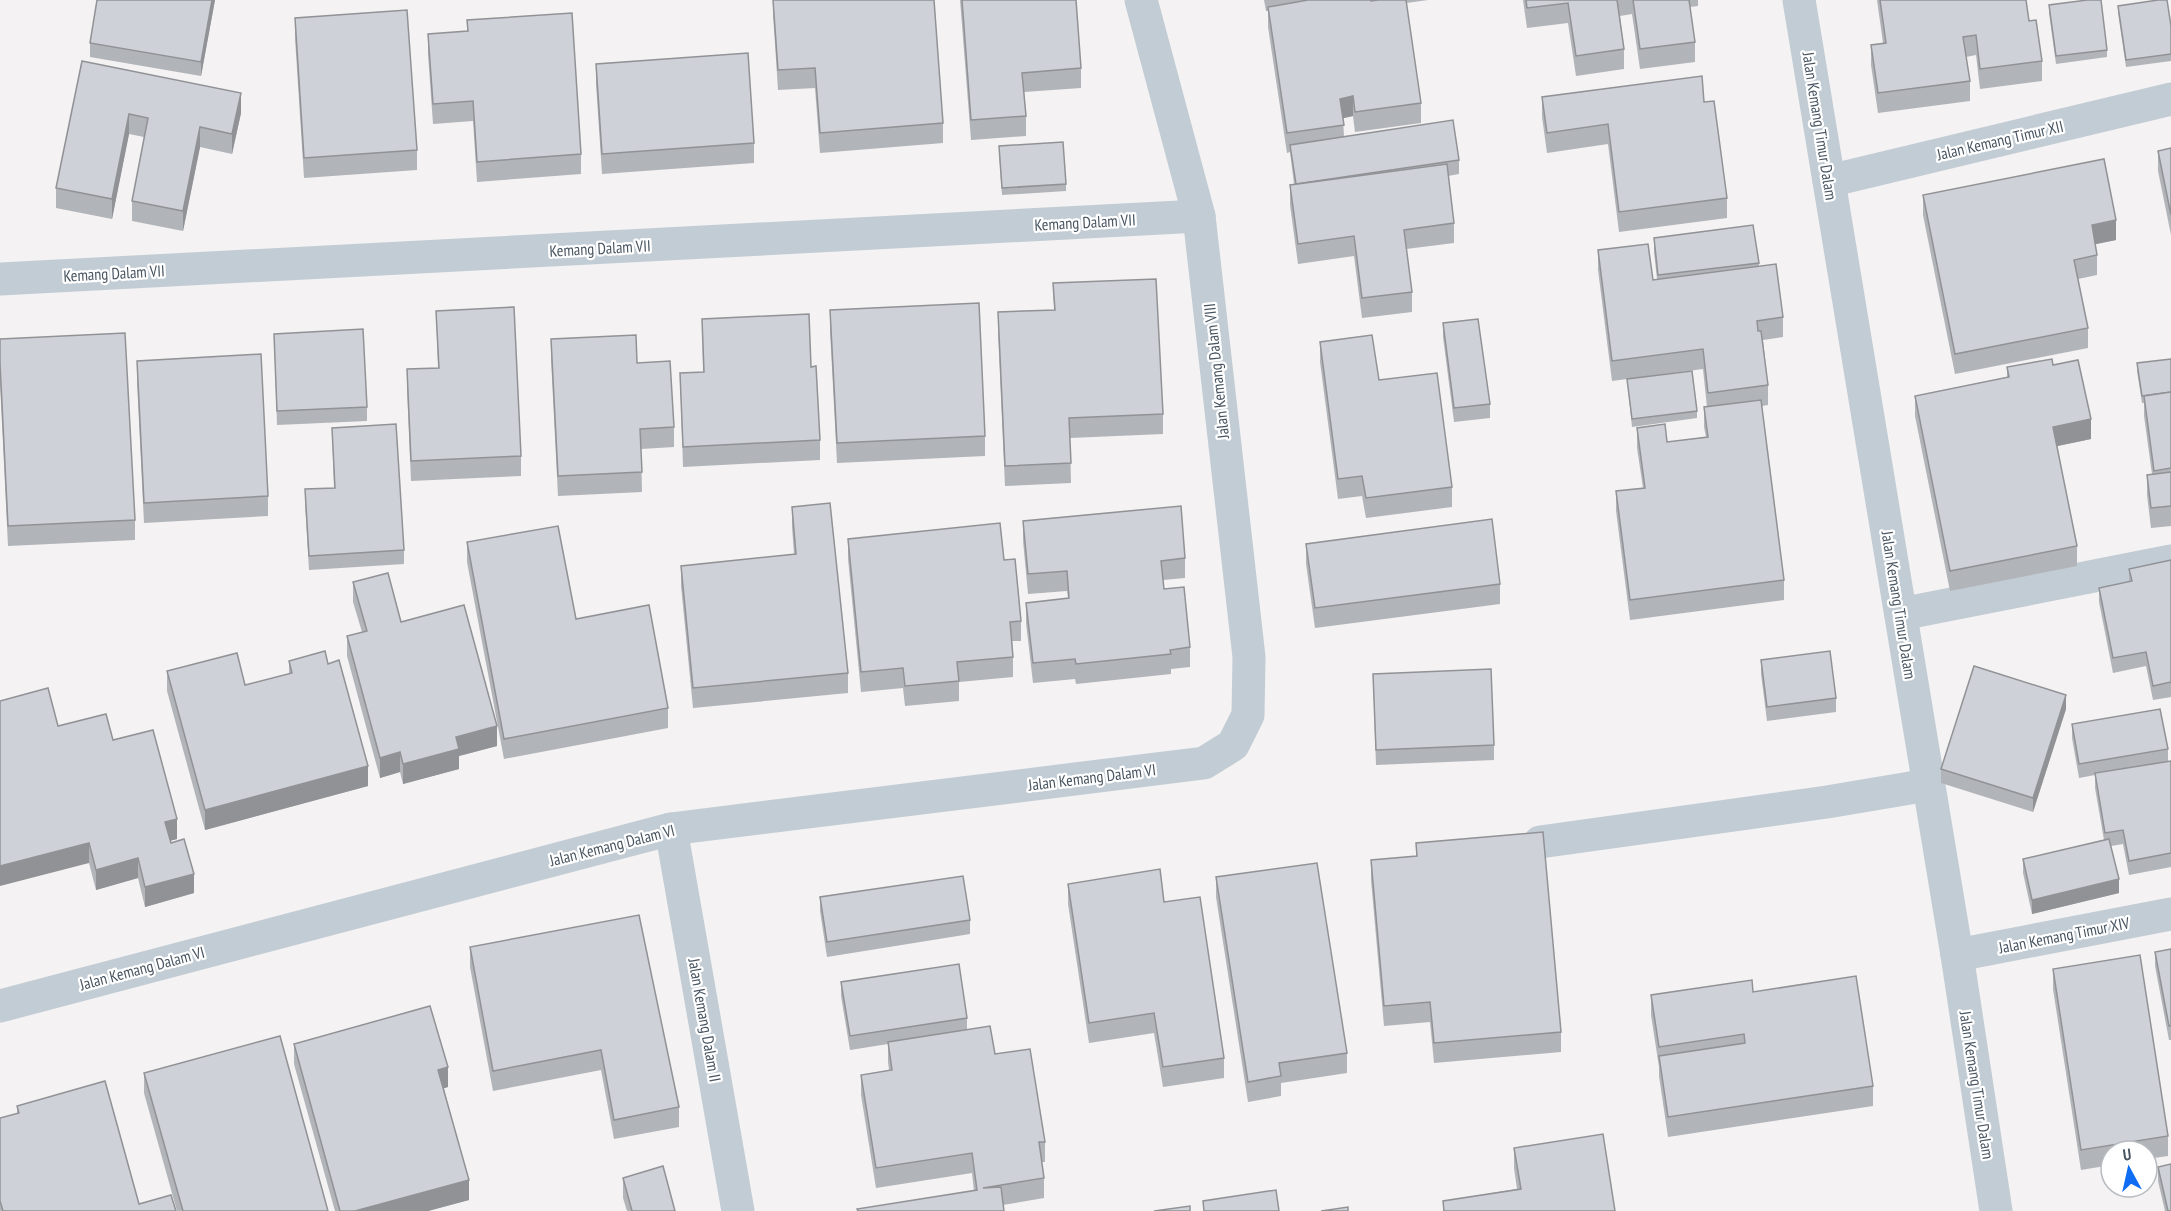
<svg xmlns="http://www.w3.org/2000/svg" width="2171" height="1211" font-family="'PT Sans Narrow',sans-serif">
<rect width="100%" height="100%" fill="#f4f2f2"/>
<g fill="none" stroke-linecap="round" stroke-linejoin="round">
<g stroke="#c2ccd4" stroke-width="33">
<polyline points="1799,0 1957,955 1996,1211"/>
<polyline points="1829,181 2171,99"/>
<polyline points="0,279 1199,216"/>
<polyline points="1901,614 2171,561"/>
<polyline points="671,829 738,1211"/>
<polyline points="1540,842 1827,802 1928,785"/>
<polyline points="1957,955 2171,914"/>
<polyline points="0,1006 671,829 1204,763 1233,745 1248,715 1249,657 1199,216 1141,0"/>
</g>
</g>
<g fill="#b1b4b9">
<polygon points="215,0 201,76 90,57 90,43"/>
<polygon points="773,0 943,123 943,143 820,153 815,88 778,90 773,14"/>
<polygon points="960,0 1076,0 1081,68 1081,88 1024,92 1026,116 1026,136 971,140"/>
<polygon points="1264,0 1371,0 1371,1 1378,0 1428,0 1406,3 1421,103 1421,123 1355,132 1353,116 1343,118 1344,137 1459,160 1459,174 1448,176 1454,223 1454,243 1406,249 1412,292 1412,312 1362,318 1354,256 1298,264 1290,205 1290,185 1294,184 1290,152 1287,153 1268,27 1268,11 1266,11"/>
<polygon points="1523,0 1698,0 1698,6 1690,7 1695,42 1695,62 1640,69 1632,14 1620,16 1624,49 1624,69 1576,76 1568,23 1527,28"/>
<polygon points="1877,0 2026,0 2029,21 2042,61 2042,81 1980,89 1976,55 1966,57 1970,81 1970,101 1878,113 1871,65 1871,45 1883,43"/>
<polygon points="2049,5 2107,50 2107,57 2056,64 2049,13"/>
<polygon points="2118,6 2171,26 2171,61 2126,67 2118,13"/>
<polygon points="295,18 417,150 417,170 304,178 295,38"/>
<polygon points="467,20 581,154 581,174 477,182 473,121 433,124 428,54 428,34 467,32"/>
<polygon points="82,61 241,113 232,154 200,147 183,231 132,221 132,201 144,137 129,134 112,219 56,208 56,188"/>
<polygon points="596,64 754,143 754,163 602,174 596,84"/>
<polygon points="1542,97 1704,102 1727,198 1727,218 1619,232 1608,144 1547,153 1542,117"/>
<polygon points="2171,148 2171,235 2158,171 2158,151"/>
<polygon points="999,154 1066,184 1066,191 1002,195"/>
<polygon points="1923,195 2116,240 2095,244 2097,255 2097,275 2078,279 2088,328 2088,348 1955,374 1923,215"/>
<polygon points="1654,238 1759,263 1759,266 1783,317 1783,337 1763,340 1768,385 1768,405 1762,406 1784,580 1784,600 1630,620 1616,511 1616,491 1643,488 1637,448 1637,428 1667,442 1706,437 1704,427 1704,407 1707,407 1703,369 1628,379 1697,411 1697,418 1632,427 1627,379 1612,381 1598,270 1598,250 1653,280 1657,279 1654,252"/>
<polygon points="1053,283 1163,414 1163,434 1070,438 1071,483 1005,486 998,332 998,312 1054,310"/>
<polygon points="830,310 985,436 985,456 837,463 830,330"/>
<polygon points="436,311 521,456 521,476 411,481 407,389 407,369 438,368"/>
<polygon points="702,319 811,367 820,440 820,460 683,467 680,373 703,372"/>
<polygon points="1443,323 1490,404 1490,418 1454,422 1443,337"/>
<polygon points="274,334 367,407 367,421 277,425"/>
<polygon points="0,339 135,520 135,540 8,546 0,383"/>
<polygon points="551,339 637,363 674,427 674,447 641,449 642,492 558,496 551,359"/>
<polygon points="1320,342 1379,380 1452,487 1452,507 1366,518 1362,496 1338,499 1320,362"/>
<polygon points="2171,359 2171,526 2151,528 2147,495 2147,475 2152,474 2144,416 2144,403 2142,403 2137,371 2137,363"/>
<polygon points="137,361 268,496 268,516 144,523 137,381"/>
<polygon points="2053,365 2091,439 2057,446 2077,546 2077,566 1950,591 1915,416 1915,396 2007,377 2007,367"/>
<polygon points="332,428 404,550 404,564 309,570 305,503 305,489 334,488"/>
<polygon points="792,507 848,673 848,693 693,708 681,586 681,566 794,554 792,527"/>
<polygon points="1023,521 1185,558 1185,578 1163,580 1164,589 1190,647 1190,667 1171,669 1171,674 1076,684 1075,679 1033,683 1026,623 1026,603 1068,598 1067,591 1028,594 1023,541"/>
<polygon points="848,539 1004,560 1021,621 1021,641 1012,641 1013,657 1013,677 959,682 959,701 905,706 903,688 861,692 848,559"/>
<polygon points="467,542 576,619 668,708 668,728 504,759 467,562"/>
<polygon points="1306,544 1500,584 1500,604 1315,628 1306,564"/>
<polygon points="2171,560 2171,697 2153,700 2146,666 2113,673 2099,602 2099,588 2129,582 2129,569"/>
<polygon points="353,582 401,622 497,746 459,756 459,769 403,784 400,772 380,778 347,656 347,636 362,632 353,602"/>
<polygon points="1761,660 1836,698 1836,712 1767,721 1761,674"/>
<polygon points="289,661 328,664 368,786 205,830 167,691 167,671 245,685 289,674"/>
<polygon points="1373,674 1494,745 1494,760 1376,765"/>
<polygon points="2066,709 2033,812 1941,783 1941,769"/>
<polygon points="2072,724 2168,749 2168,761 2171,761 2171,867 2129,875 2123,844 2111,846 2119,893 2032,914 2023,873 2023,859 2104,840 2095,788 2095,775 2079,778 2072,738"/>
<polygon points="58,726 113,740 177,839 170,841 194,893 145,907 138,878 96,890 89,863"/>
<polygon points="1416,843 1561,1032 1561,1052 1434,1063 1430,1022 1384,1026 1371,880 1371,860 1416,856"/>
<polygon points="1216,877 1347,1053 1347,1073 1281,1083 1281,1096 1248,1102 1216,897"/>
<polygon points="1068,884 1164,902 1224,1058 1224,1078 1163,1087 1154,1033 1089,1043 1068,904"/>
<polygon points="820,897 970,920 970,934 827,957 820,911"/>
<polygon points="470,947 679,1107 679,1127 614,1139 601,1070 493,1091 470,967"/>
<polygon points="2171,949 2171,1040 2169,1040 2155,966 2155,952"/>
<polygon points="2053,969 2168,1136 2168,1156 2147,1159 2147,1151 2111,1151 2111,1165 2081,1170 2053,989"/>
<polygon points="841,982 967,1018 967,1030 995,1054 1045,1142 1045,1162 1042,1162 1044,1178 1044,1198 1003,1205 974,1191 972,1173 876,1188 861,1095 861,1075 889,1070 888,1062 888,1044 850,1050 841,996"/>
<polygon points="1753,992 1873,1086 1873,1106 1668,1137 1659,1076 1659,1067 1651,1015 1651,995"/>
<polygon points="294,1044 448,1087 444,1088 469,1200 428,1211 335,1211 294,1064"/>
<polygon points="144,1073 328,1211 177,1211 144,1093"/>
<polygon points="17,1106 139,1204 176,1211 0,1211 0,1118 17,1114"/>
<polygon points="1514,1148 1615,1211 1443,1211 1443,1201 1517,1189 1514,1168"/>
<polygon points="2158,1167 2171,1211 2165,1211 2158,1181"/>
<polygon points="623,1178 675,1211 627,1211 623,1198"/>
</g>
<g fill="#909296">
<polygon points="212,0 215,0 201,76 201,62"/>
<polygon points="241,93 241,113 232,154 232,134"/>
<polygon points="1353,96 1353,116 1340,119 1340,99"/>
<polygon points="129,114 129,134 112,219 112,199"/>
<polygon points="200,127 200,147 183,231 183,211"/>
<polygon points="2116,220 2116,240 2092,245 2092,225"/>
<polygon points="2091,419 2091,439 2053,447 2053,427"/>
<polygon points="2066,695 2066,709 2033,812 2033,798"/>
<polygon points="497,726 497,746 459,756 459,769 403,784 403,764 456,737"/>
<polygon points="400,752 400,772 380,778 380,758"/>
<polygon points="368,766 368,786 205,830 205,810"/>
<polygon points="177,819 177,839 165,842 165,822"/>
<polygon points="89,843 89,863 0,886 0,866"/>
<polygon points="138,858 138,878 96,890 96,870"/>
<polygon points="194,874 194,893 145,907 145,887"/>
<polygon points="2119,879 2119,893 2032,914 2032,900"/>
<polygon points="448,1067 448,1087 438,1090 438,1070"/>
<polygon points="469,1180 469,1200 428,1211 355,1211"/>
</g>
<g fill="#ced1d7" stroke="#909296" stroke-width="1.5">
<polygon points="97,0 212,0 201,62 90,43"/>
<polygon points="773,0 934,0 943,123 820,133 815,68 778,70"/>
<polygon points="962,0 1076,0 1081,68 1022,73 1026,116 971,120"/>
<polygon points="1308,0 1371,0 1371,1 1378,0 1406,0 1421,103 1355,112 1353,96 1340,99 1344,125 1287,133 1268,7"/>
<polygon points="1526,0 1617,0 1624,49 1576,56 1568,3 1527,8"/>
<polygon points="1633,0 1689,0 1695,42 1640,49"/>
<polygon points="1880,0 2026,0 2029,21 2036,20 2042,61 1980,69 1976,35 1963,37 1970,81 1878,93 1871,45 1886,43"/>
<polygon points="2087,0 2101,0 2107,50 2056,56 2049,5"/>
<polygon points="2158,0 2167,0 2171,26 2171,54 2126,60 2118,6"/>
<polygon points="407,10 417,150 304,158 295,18"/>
<polygon points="572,13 581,154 477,162 473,101 433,104 428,34 468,31 467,20"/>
<polygon points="748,53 754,143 602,154 596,64"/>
<polygon points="82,61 241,93 232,134 200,127 183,211 132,201 148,118 129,114 112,199 56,188"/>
<polygon points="1702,76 1704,102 1714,101 1727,198 1619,212 1608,124 1547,133 1542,97"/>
<polygon points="1453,120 1459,160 1296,184 1290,145"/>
<polygon points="1063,142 1066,184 1002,188 999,146"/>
<polygon points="2171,148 2171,215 2158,151"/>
<polygon points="2104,159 2116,220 2092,225 2097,255 2074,260 2088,328 1955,354 1923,195"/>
<polygon points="1447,164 1454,223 1404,230 1412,292 1362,298 1354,236 1298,244 1290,185"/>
<polygon points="1753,225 1759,263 1658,275 1654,238"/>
<polygon points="1648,244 1653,280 1776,264 1783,317 1757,321 1758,331 1761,331 1768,385 1708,393 1703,349 1612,361 1598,250"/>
<polygon points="1156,279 1163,414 1069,418 1071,463 1005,466 998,312 1055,310 1053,283"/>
<polygon points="979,303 985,436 837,443 830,310"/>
<polygon points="514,307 521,456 411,461 407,369 439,368 436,311"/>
<polygon points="809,314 811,367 816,366 820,440 683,447 680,373 704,372 702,319"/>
<polygon points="1478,319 1490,404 1454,408 1443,323"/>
<polygon points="363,329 367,407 277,411 274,334"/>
<polygon points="125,333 135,520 8,526 0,363 0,339"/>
<polygon points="636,335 637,363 670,361 674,427 640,429 642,472 558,476 551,339"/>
<polygon points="1372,335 1379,380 1437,373 1452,487 1366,498 1362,476 1338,479 1320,342"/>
<polygon points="261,354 268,496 144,503 137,361"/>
<polygon points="2052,359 2053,365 2078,360 2091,419 2053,427 2077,546 1950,571 1915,396 2009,377 2007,367"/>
<polygon points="2171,359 2171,392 2142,396 2137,363"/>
<polygon points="1692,371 1697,411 1632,419 1627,379"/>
<polygon points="2171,392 2171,468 2154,471 2144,396"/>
<polygon points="1761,400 1784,580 1630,600 1616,491 1645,488 1637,428 1665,424 1667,442 1708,437 1704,407"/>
<polygon points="396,424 404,550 309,556 305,489 335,488 332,428"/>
<polygon points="2171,472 2171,506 2151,508 2147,475"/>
<polygon points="830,503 848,673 693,688 681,566 796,554 792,507"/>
<polygon points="1181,506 1185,558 1161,561 1164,589 1184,587 1190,647 1170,650 1171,654 1076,664 1075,659 1033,663 1026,603 1069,598 1067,571 1028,574 1023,521"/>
<polygon points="1492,519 1500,584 1315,608 1306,544"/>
<polygon points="1000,523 1004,560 1015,559 1021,621 1010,622 1013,657 957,662 959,681 905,686 903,668 861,672 848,539"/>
<polygon points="558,526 576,619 649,605 668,708 504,739 467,542"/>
<polygon points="2171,560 2171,682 2153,686 2146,652 2113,658 2099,588 2132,581 2129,569"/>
<polygon points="388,573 401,622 464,605 497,726 456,737 459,749 403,764 400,752 380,758 347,636 367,631 353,582"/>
<polygon points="325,651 328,664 339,660 368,766 205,810 167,671 237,653 245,685 292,673 289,661"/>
<polygon points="1830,651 1836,698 1767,707 1761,660"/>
<polygon points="1974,666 2066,695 2033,798 1941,769"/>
<polygon points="1491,669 1494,745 1376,750 1373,674"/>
<polygon points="48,688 58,726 106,714 113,740 153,730 177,819 165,822 171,843 184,839 194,874 145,887 138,858 96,870 89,843 0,866 0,701"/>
<polygon points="2160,709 2168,749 2079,764 2072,724"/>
<polygon points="2171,761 2171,853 2129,861 2123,830 2105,833 2095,773"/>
<polygon points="1543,832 1561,1032 1434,1043 1430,1002 1384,1006 1371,860 1417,856 1416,843"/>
<polygon points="2109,839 2119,879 2032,900 2023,859"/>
<polygon points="1317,863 1347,1053 1279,1063 1281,1076 1248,1082 1216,877"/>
<polygon points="1160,869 1164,902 1200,897 1224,1058 1163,1067 1154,1013 1089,1023 1068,884"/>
<polygon points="963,876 970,920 827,942 820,897"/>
<polygon points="639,915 679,1107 614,1120 601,1050 493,1071 470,947"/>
<polygon points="2171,949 2171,1026 2169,1026 2155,952"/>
<polygon points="2140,955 2168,1136 2081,1150 2053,969"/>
<polygon points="959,964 967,1018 850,1036 841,982"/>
<polygon points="1856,976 1873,1086 1668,1117 1659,1056 1745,1043 1744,1034 1659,1047 1651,995 1752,980 1753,992"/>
<polygon points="430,1006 448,1067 438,1070 469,1180 355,1211 340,1211 294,1044"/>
<polygon points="990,1026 995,1054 1030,1049 1045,1142 1039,1142 1044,1178 983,1188 1001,1187 1004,1211 858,1211 857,1209 977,1190 972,1153 876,1168 861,1075 892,1070 888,1042"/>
<polygon points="280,1036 328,1211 183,1211 144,1073"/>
<polygon points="105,1081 139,1204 171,1195 176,1211 3,1211 0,1201 0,1118 19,1113 17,1106"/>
<polygon points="1603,1134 1615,1211 1444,1211 1443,1201 1521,1189 1514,1148"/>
<polygon points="2171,1164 2171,1211 2168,1211 2158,1167"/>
<polygon points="663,1166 675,1211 632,1211 623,1178"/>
<polygon points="1276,1190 1279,1211 1204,1211 1203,1201"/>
<polygon points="1190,1206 1190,1211 1154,1211"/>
<polygon points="1348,1207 1348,1211 1321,1211"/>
</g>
<g text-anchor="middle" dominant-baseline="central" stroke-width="4.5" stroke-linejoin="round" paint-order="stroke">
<g font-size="16" fill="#485561" stroke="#fff">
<text transform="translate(1820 126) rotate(81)">Jalan Kemang Timur Dalam</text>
<text transform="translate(2000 140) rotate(-13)">Jalan Kemang Timur XII</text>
<text transform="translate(1085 222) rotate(-3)">Kemang Dalam VII</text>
<text transform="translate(600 248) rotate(-3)">Kemang Dalam VII</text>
<text transform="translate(114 273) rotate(-3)">Kemang Dalam VII</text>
<text transform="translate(1216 371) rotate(-96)">Jalan Kemang Dalam VIII</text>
<text transform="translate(1899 605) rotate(81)">Jalan Kemang Timur Dalam</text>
<text transform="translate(1092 777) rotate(-7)">Jalan Kemang Dalam VI</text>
<text transform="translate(612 845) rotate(-14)">Jalan Kemang Dalam VI</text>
<text transform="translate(2064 935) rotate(-11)">Jalan Kemang Timur XIV</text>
<text transform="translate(142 968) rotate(-15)">Jalan Kemang Dalam VI</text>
<text transform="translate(705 1020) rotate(80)">Jalan Kemang Dalam II</text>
<text transform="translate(1977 1085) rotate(81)">Jalan Kemang Timur Dalam</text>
</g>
</g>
<g transform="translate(2129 1169) rotate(352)"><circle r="28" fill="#ffffff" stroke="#b6bbc0" stroke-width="1.5"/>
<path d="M0-4.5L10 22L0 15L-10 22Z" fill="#0e6df2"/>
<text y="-9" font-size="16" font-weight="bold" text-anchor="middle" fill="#485561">U</text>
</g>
</svg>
